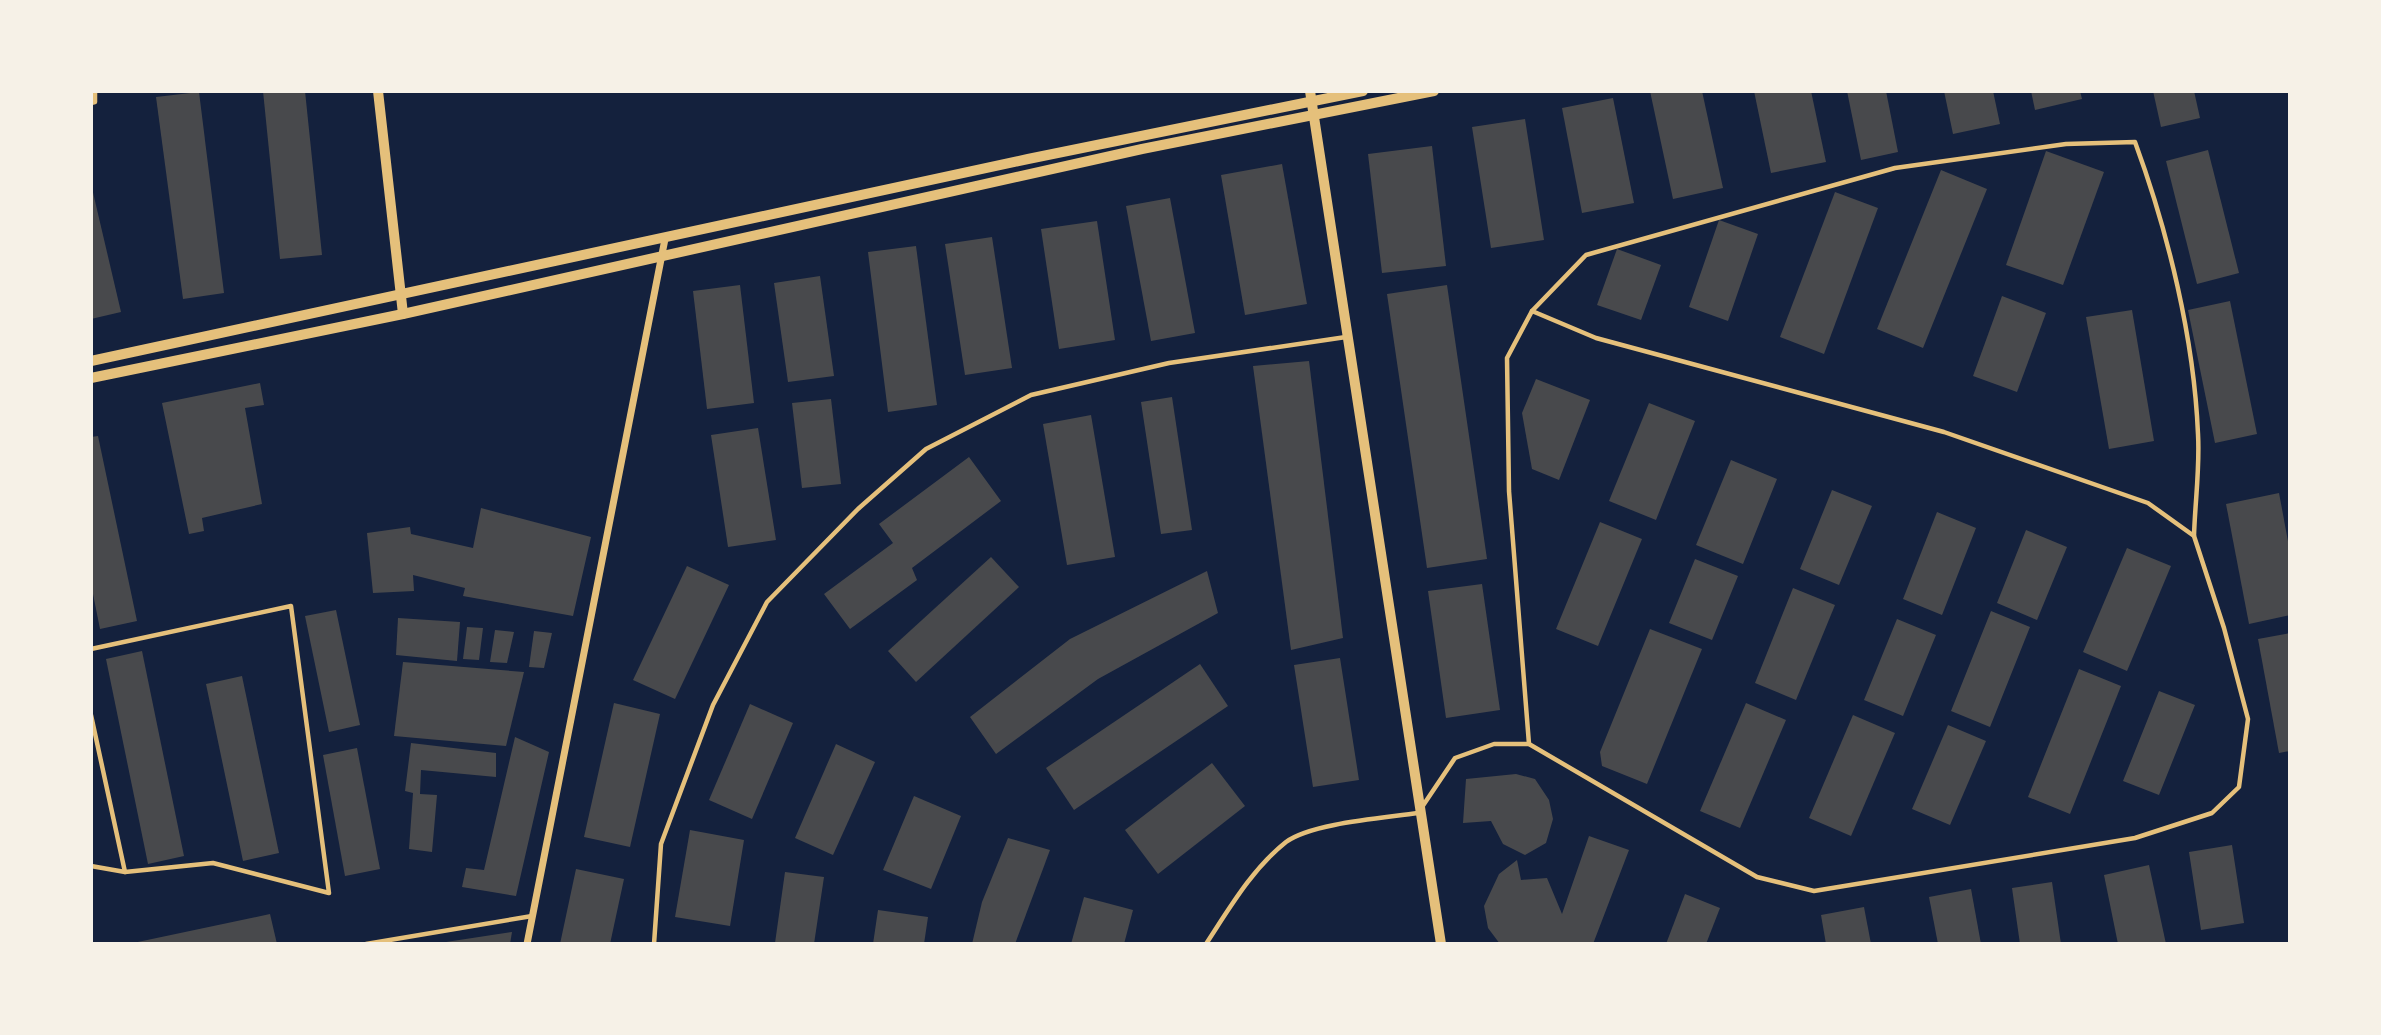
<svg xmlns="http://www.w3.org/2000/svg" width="2381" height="1035" font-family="Roboto,sans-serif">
<rect width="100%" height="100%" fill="#14213d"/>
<g fill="#48494c">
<polygon points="263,91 305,91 322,255 280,259"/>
<polygon points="1650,91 1702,91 1723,188 1673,199"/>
<polygon points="1754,91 1811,91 1826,162 1771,173"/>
<polygon points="1847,91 1886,91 1898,152 1861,160"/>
<polygon points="1944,91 1993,91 2000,124 1953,134"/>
<polygon points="2031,91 2080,91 2082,99 2035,110"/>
<polygon points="2153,91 2194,91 2200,118 2161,127"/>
<polygon points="199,92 224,293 183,299 156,97"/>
<polygon points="1613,98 1634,203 1582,213 1562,108"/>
<polygon points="1525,119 1544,240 1491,248 1472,127"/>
<polygon points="1432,146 1446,266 1382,273 1368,154"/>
<polygon points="2208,150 2239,273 2197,284 2166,161"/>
<polygon points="2046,151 2104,172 2063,285 2006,265"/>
<polygon points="1282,164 1307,304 1245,315 1221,175"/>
<polygon points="1941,170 1987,189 1923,348 1877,329"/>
<polygon points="91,184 121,312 91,319"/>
<polygon points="1835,192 1878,208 1824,354 1780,337"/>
<polygon points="1170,198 1195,333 1151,341 1126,206"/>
<polygon points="1719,220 1758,234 1728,321 1689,307"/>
<polygon points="1097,221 1115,340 1059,349 1041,229"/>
<polygon points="992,237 1012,368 965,375 945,244"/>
<polygon points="916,246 937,405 888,412 868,252"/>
<polygon points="1617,249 1661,265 1641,320 1597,305"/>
<polygon points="820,276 834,376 788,382 774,283"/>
<polygon points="740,285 754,403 707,409 693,291"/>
<polygon points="1447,285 1487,559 1427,568 1387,294"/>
<polygon points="2002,296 2046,313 2017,392 1973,376"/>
<polygon points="2230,301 2257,434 2215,443 2188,310"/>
<polygon points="2132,310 2154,441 2109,449 2086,317"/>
<polygon points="1309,361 1343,638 1291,650 1253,366"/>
<polygon points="1536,379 1590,400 1559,480 1532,469 1522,413"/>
<polygon points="260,383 264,405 245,408 262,504 202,518 204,531 189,534 162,403"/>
<polygon points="1172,397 1192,530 1161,534 1141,402"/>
<polygon points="831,399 841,484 802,488 792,403"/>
<polygon points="1649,403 1695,421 1656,520 1609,501"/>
<polygon points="1091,415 1115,557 1067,565 1043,424"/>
<polygon points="758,428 776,540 728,547 711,435"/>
<polygon points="98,436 137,621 100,629 91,584 91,437"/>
<polygon points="969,457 1001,501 912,568 917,580 850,629 824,594 893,543 879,524"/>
<polygon points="1731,460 1777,479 1743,564 1696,545"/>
<polygon points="1832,490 1872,506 1839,585 1800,569"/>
<polygon points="2279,493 2290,552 2290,615 2249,624 2226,504"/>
<polygon points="481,508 591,537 573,616 463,596 465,588 413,575 414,591 373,593 367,533 410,527 411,534 473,548"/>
<polygon points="1937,512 1976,528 1942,615 1903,599"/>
<polygon points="1600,522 1642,539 1598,646 1556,629"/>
<polygon points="2026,530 2067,547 2037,620 1997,603"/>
<polygon points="2127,548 2171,566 2127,671 2083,652"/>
<polygon points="991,557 1019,587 916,682 888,651"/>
<polygon points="1695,559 1738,576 1712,640 1669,623"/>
<polygon points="687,566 729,585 675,699 633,680"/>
<polygon points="1207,571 1218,613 1098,679 996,754 970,717 1070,639"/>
<polygon points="1482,584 1500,710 1446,718 1428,591"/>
<polygon points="1793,588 1835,605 1796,700 1755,683"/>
<polygon points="336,610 360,725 329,732 305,616"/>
<polygon points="1991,611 2030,627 1990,727 1951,711"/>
<polygon points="398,618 460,622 457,661 396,655"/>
<polygon points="1897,619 1936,635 1903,716 1864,700"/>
<polygon points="467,627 483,628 479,660 463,659"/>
<polygon points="1650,629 1702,649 1647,784 1602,766 1600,752"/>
<polygon points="495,630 514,632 507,663 490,662"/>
<polygon points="534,631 552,633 544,668 529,667"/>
<polygon points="2290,633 2290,751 2279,753 2258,639"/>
<polygon points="142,651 184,856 148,864 106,659"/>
<polygon points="1340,658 1359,780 1313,787 1294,665"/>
<polygon points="403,662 524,672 506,746 394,736"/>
<polygon points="1200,664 1228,706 1074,810 1046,768"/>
<polygon points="2079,669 2121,686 2070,814 2028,797"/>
<polygon points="242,676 279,853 243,861 206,684"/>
<polygon points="2159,691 2195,705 2159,795 2123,781"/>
<polygon points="614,703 660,714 630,847 584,837"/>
<polygon points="1746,703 1786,720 1740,828 1700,811"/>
<polygon points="750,704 793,723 752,819 709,800"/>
<polygon points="1853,715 1895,733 1851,836 1809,818"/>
<polygon points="1948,725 1986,741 1950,825 1912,809"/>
<polygon points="515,737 549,752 516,896 462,887 466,868 484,870"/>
<polygon points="411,743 496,753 496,777 421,770 420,794 437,795 432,852 409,849 413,793 405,791"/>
<polygon points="836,744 875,762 833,855 795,838"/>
<polygon points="357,748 380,869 345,876 323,755"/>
<polygon points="1212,763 1245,806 1158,874 1125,830"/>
<polygon points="1516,774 1535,779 1549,800 1553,819 1546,843 1525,855 1503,844 1491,821 1463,823 1466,779"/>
<polygon points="914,796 961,816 931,889 883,870"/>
<polygon points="690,830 744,840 730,926 675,917"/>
<polygon points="1589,836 1629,850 1593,944 1500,944 1488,928 1484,906 1499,874 1517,860 1521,880 1547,878 1562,914"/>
<polygon points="1008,838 1050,850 1015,944 972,944 982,902"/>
<polygon points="2232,845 2244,923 2201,930 2189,852"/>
<polygon points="2149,865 2166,944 2118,944 2104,875"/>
<polygon points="576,869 624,879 610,944 560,944"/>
<polygon points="785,872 824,877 814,944 775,943"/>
<polygon points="2052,882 2061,944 2020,944 2012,888"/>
<polygon points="1971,889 1981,944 1938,944 1929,897"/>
<polygon points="1685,894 1720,908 1706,944 1666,944"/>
<polygon points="1084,897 1133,910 1124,944 1071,944"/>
<polygon points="1864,907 1871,944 1826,944 1821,915"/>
<polygon points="878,910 928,917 924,944 873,944"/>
<polygon points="270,914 277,944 133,944 133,943"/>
<polygon points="512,932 510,944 446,944 446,942"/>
</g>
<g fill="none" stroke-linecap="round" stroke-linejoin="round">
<g stroke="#e5c07b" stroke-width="4.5">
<polyline points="91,103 95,102 95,91"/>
<polyline points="91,649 291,606 329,893 213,863 125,872 91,866"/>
<polyline points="91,715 125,872"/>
<path d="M1529 744 1509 491 1507 358 1532 311 1586 255 1895 168 2066 144 2135 142C2168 232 2194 338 2198 434 2200 468 2195 502 2194 536"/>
<polyline points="366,944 532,916"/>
<polyline points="654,944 661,844 713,705 767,602 858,509 926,449 1031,395 1169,363 1346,337"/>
<path d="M1206 944C1229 909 1252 869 1286 842 1312 823 1385 818 1418 813L1455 758 1494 744H1529L1757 877 1814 891 2135 838 2212 813 2239 787 2248 719 2224 628 2194 536 2148 503 1944 432 1596 338 1532 311"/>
</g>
<polyline stroke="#e5c07b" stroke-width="7" points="527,944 665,239"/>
<g stroke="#e5c07b" stroke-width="10">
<polyline points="378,91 403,314"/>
<polyline points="1310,91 1441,944"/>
<polyline points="91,361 1028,159 1363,91"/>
<polyline points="91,378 403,314 1142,149 1434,91"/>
</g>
</g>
<rect width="2381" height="1035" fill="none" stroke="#f6f1e7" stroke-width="186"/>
</svg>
